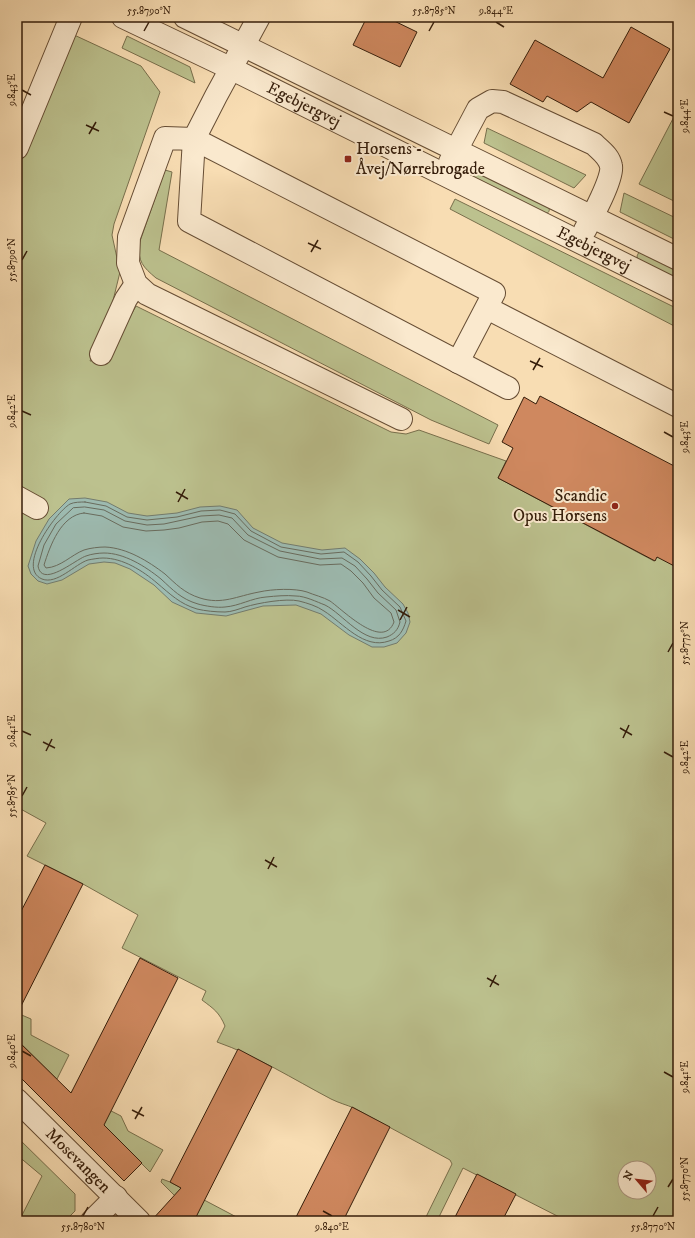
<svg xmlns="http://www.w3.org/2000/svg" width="695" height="1238" font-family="'IM FELL DW Pica',serif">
<rect width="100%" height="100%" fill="#f8ddb3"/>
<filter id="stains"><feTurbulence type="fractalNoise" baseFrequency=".005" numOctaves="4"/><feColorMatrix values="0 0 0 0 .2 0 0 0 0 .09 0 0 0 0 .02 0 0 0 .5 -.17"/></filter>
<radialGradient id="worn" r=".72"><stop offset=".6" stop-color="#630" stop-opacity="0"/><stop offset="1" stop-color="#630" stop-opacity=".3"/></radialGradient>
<g fill="#bcc18e" stroke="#786f4c" fill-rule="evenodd">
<path d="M72 34 141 66 160 92 114 224 112 235 120 272 109 317 90 361 106 360 136 306 391 432 406 434 419 430 506 461 498 478 654 561 659 552 678 568V1221H567L463 1168 437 1221H424L452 1164 450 1160C418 1143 386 1125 354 1108 347 1105 339 1103 331 1099 293 1079 257 1056 217 1042L225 1026C219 1012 214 1009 202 1000L206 991 122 948 138 915 83 884 27 856 46 823 17 807V502L26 490 17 485V172L25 146ZM625 1168H649V1192H625Z"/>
<polygon points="127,36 190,67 195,83 122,48"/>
<polygon points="678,109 678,203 639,184"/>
<polygon points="487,128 586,175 574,188 484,143"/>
<path d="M476 169 549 206C550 211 549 213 544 215L471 178 470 174 472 170Z"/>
<path d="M165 170 172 172 159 250 498 425 489 444 431 420 156 278C143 267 138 262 139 244Z"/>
<polygon points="624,193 678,219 678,241 620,212"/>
<polygon points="455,199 678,309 678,328 450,209"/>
<polygon points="643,251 678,269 678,281 638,260 637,256 639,252"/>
<polygon points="17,1013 31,1019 31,1035 69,1055 57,1079 17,1040"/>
<polygon points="72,1091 121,1116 128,1131 163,1150 150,1172 71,1093"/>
<polygon points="17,1137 75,1194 75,1211 65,1221 19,1221 42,1176 17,1155"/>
<polygon points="162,1179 170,1182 244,1221 200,1221 161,1182"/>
</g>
<polygon fill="#9dbbb1" stroke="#737c6e" points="85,498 107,502 128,513 147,516 177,513 200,507 220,506 237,510 253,528 282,543 322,550 345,548 360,559 374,573 385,587 403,604 408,613 410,622 406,633 397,643 384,647 372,647 349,635 321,614 296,605 263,606 226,616 196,613 172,602 154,585 130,569 115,563 104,562 89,564 62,580 47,584 38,581 31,574 28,566 36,541 49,519 69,499"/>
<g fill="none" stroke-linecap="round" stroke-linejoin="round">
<g stroke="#696c5e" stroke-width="1">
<path d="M85 502 106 506 127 517 147 520 177 517 201 511 220 510 235 514 251 531 281 547 321 554 344 552 358 562 371 576 382 590 400 607 406 621C403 631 399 638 389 641 364 650 343 623 324 611 317 606 307 603 299 601 286 598 258 603 245 607 239 609 231 612 225 612 216 612 205 611 197 609 180 604 170 594 157 583 143 571 123 558 103 558 99 558 93 559 88 560 75 564 57 585 42 579 16 568 55 513 70 504 74 502 81 502 85 502Z"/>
<path d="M85 507 104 510 125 521 147 525 164 524 201 516 219 515 232 518 248 535 280 551 320 559 342 558 355 566 367 579 378 593 396 610 400 622C398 630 394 634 387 637 364 645 343 614 325 605 317 602 305 596 296 596 286 595 276 596 266 597 252 598 239 606 225 607 217 608 205 606 198 604 181 599 173 590 161 579 145 566 124 553 104 553 99 553 91 554 86 556 76 559 42 589 38 566L44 545 56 524 73 508Z"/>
<path d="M84 513 102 516 123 527 146 531 164 530 179 528 202 522 218 521 228 524 244 540 278 557 320 565 341 564 351 571 363 583 374 598 391 613 394 622C383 651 343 610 330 601 323 597 314 595 307 592 295 588 272 589 259 592 237 596 222 605 200 598 184 593 176 584 165 574 148 561 127 548 105 547 99 547 90 548 84 550 71 555 61 567 46 568L44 565C50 546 61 515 84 513Z"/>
</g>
</g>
<g fill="#cf885f" stroke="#351d0a">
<polygon points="367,17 386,17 417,32 400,67 353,45"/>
<polygon points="631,27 670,49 629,123 591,102 577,112 547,96 543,102 510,84 535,40 603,78"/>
<polygon points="540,396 678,468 678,568 657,557 655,561 498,478 513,448 502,442 524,397 536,404"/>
<polygon points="45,865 83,884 17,1014 17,919"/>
<polygon points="140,958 178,978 104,1125 142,1163 124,1181 17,1074 17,1040 71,1093"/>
<polygon points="238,1049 272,1067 194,1221 151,1221 181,1188 170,1182"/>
<polygon points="352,1107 390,1127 343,1221 294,1221"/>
<polygon points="477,1174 516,1194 502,1221 453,1221"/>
</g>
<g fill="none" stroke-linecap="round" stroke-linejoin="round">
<g stroke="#664d34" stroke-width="24">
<g id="minor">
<path id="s1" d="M123 17 232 69 678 291"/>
<polyline points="185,17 678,259"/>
<polyline points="259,17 216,96 194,139 189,221 508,388"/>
<polyline points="17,148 71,17"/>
<path d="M450 162 478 109 492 101 503 102 594 144C601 151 609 156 611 166 614 177 591 219 585 230"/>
<polyline points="487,308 678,406"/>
<polyline points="101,354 126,299 136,284"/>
<polyline points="401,419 147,294 136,284 128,263 129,237 165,138 194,139 494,293 458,362"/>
<polyline points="17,497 37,508"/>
<path id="s2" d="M17 1100 139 1221"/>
<polyline points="92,1221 116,1197"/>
</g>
</g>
<use href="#minor" stroke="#fae9ce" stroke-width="22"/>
</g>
<path fill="none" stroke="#351d0a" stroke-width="1.5" d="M496 22 504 27M144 31 149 22M429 31 434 22M22 90 31 95M664 112 673 116M86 125 99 131M89 134 96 122M308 243 321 249M311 252 318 240M22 260 27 251M530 361 543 367M533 370 540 358M22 411 31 415M664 432 673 437M176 492 188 499M178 502 185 489M398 610 410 617M400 620 407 607M668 652 673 643M620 728 632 735M22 731 31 735M623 738 629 725M43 742 55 748M46 751 52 739M664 752 673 757M22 796 27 787M265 860 277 867M268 869 274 857M487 978 499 985M490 987 496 975M22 1051 31 1056M664 1072 673 1077M132 1110 144 1116M135 1119 142 1107M668 1187 673 1179M323 1211 332 1216M83 1216 88 1207M653 1216 658 1207"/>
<g fill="#8f2418" stroke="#fae9ce" stroke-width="1.5">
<rect x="344" y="155" width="8" height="8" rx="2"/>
<circle cx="615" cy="506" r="4"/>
</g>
<g text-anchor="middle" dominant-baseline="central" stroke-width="4" stroke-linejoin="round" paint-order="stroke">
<g font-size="17" fill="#351d0a" stroke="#fae9ce">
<text stroke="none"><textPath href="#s1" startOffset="201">Egebjergvej</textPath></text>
<text stroke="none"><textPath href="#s1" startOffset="525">Egebjergvej</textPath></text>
<text stroke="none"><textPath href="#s2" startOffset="86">Mosevangen</textPath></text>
</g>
<g font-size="17" fill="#351d0a" stroke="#fae9ce" text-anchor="start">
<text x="356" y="149">Horsens -<tspan x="356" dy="20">Åvej/Nørrebrogade</tspan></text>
<text x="607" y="496" text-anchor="end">Scandic<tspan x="607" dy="20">Opus Horsens</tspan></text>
</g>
</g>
<rect width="695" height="1238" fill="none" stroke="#f8ddb3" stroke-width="44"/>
<g transform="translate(637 1180) rotate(298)"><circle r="19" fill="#fae9ce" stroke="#ab9780"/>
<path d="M0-3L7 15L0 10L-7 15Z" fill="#8f2418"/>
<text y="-6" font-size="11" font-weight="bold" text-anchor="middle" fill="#351d0a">N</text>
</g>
<rect x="22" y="22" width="651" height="1194" fill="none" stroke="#351d0a" stroke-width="1.5"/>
<g font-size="10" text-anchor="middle" fill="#351d0a">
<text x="149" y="14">55.8790°N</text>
<text x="434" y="14">55.8785°N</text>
<text x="496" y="14">9.844°E</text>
<text transform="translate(11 90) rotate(-90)" y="4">9.843°E</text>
<text transform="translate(684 116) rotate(-90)" y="4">9.844°E</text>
<text transform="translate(11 260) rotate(-90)" y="4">55.8790°N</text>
<text transform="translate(11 411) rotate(-90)" y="4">9.842°E</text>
<text transform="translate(684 437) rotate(-90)" y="4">9.843°E</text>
<text transform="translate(684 643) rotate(-90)" y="4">55.8775°N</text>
<text transform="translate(11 731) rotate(-90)" y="4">9.841°E</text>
<text transform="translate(684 757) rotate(-90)" y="4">9.842°E</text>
<text transform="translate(11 796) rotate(-90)" y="4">55.8785°N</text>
<text transform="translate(11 1051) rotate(-90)" y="4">9.840°E</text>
<text transform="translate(684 1077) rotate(-90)" y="4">9.841°E</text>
<text transform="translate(684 1179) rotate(-90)" y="4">55.8770°N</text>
<text x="83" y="1230">55.8780°N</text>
<text x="332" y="1230">9.840°E</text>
<text x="653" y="1230">55.8770°N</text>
</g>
<rect width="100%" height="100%" filter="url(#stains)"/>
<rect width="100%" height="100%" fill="url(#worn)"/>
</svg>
